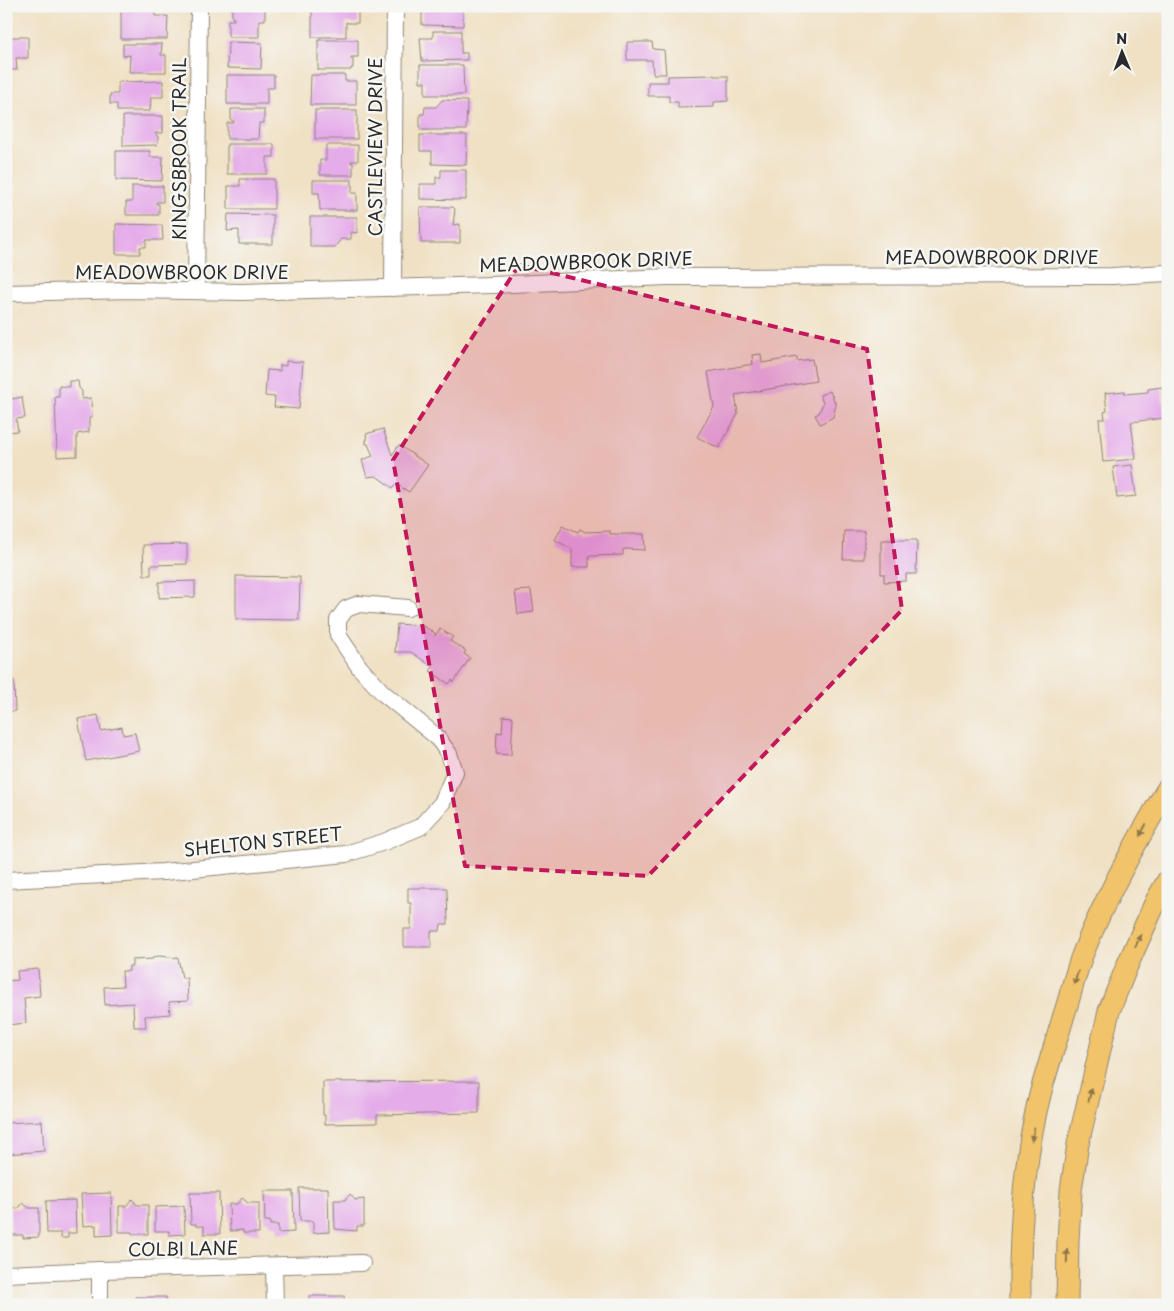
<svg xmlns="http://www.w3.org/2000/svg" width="1174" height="1311" font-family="'Playpen Sans',sans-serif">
<rect width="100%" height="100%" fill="#f6f6f2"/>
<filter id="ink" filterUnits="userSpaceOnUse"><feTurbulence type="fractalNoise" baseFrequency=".02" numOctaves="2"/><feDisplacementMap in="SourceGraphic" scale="10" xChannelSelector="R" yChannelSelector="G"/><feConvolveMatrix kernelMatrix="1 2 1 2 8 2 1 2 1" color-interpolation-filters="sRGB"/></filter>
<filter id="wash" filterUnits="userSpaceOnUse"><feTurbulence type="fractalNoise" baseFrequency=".0096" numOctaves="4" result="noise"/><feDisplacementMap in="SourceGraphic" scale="20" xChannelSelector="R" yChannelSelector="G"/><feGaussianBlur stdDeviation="1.12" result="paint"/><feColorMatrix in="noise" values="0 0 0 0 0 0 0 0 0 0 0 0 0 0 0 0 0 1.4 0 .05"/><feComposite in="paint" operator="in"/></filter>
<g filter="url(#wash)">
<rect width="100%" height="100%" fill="#f0e1c5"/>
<g id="blocks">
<g fill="#e5acea">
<polygon points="422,6 463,6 463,26 422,25"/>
<polygon points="232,7 265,7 265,20 259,20 259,37 228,37 228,20 234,20 234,18 232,18"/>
<polygon points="312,7 358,8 358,23 348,23 346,22 346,37 312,37"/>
<polygon points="134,9 155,10 155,16 168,16 167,39 121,39 121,10 134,10"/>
<polygon points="433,31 461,31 461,53 467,53 467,60 422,61 420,38 433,38"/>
<polygon points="6,37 28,37 28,58 16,58 17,70 6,70"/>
<polygon points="318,40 358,40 358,57 351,57 351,59 353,59 353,68 351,68 351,70 318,70"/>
<polygon points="228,42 262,43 261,69 227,68"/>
<polygon points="627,42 652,42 653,49 664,50 666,74 653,74 652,60 627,60"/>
<polygon points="123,44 162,44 161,55 166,55 166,72 129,72 130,55 123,56"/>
<polygon points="420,65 463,65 464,95 425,95 425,82 420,82"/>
<polygon points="227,75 274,75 274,88 267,88 267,104 227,104"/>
<polygon points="311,75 345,75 345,81 356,81 356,105 310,105"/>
<polygon points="714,75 714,76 728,76 728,101 714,102 714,107 678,108 678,102 669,102 669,96 648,96 648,82 668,82 668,76"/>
<polygon points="163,81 163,97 151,97 150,111 117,111 117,104 110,104 110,94 118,94 118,82"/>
<polygon points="442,100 467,101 466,130 420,130 420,114 424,114 425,107 436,107"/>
<polygon points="231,109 264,109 264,123 259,123 258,139 227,139 227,123 234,123 234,121 231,121"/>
<rect x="315" y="110" width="42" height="29"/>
<polygon points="123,116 163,116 163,133 155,133 158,137 158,143 156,145 123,146"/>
<polygon points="420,135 467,135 466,165 432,164 432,151 420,151"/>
<polygon points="227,144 274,144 274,157 267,157 267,174 227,174"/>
<polygon points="326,145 358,145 358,161 351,161 351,163 353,163 353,175 320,175 320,160 326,160"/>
<polygon points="116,151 150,151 150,157 163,157 162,181 116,180"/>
<polygon points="441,170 466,170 466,200 420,199 420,184 436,184 436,177 441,177"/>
<polygon points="240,179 274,179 274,209 228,209 228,186 240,186"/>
<polygon points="313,180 352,180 352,191 351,193 357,193 357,210 320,210 319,193 313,193"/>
<polygon points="132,186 163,186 163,202 156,202 156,204 159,204 159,215 126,215 126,202 132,202"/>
<polygon points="420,207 453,207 455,209 453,225 460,224 460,243 421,243"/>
<polygon points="228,214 273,215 273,244 239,244 239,230 227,231"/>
<polygon points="310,217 357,217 357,233 351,232 351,239 341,239 335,247 310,247"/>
<polygon points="116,224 162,225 163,240 146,240 146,247 140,247 140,254 116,254"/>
<polygon points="761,354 762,363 797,357 797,361 812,359 816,381 735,395 738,414 719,448 697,437 714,407 708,372 753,364 752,355"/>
<polygon points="286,361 303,362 299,409 274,407 275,397 265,396 267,370 280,371 280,365 286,366"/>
<polygon points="6,368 12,399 22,397 25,418 16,419 18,431 6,432"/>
<polygon points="69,381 78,381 79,388 82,391 82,399 91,398 92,418 89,418 89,432 77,434 77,456 57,457 55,397 59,397 59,386 69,387"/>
<polygon points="1162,387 1165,418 1131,422 1136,459 1103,462 1099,419 1105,419 1104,412 1107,411 1105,393 1125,391 1125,394 1148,392 1148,389"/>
<polygon points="830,391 836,405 833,417 820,424 815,415 819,413 823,403 820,395"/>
<polygon points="383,429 392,455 399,445 428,465 409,492 396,484 393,488 376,476 367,477 362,460 373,456 368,444 366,444 366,440 367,440 366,434"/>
<polygon points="1132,465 1136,496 1117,498 1113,467"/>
<polygon points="563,525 578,532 580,529 585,532 610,531 610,534 644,534 645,550 625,549 623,550 623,555 589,556 589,567 572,567 572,549 555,540"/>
<polygon points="844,531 864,531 864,559 843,559"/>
<polygon points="881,540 917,540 916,574 906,574 906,581 884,582 884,574 881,574"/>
<polygon points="187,544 187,564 151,565 151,575 144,575 143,545"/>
<polygon points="236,576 300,577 299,620 236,619"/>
<polygon points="195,581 195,597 159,598 159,582"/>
<polygon points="531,590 534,612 518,614 515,591"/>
<polygon points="397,624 423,626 435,633 435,636 440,629 453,637 450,641 466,651 464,654 470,658 454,682 452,680 449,684 430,671 433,667 411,652 395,652"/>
<polygon points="6,677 10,677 10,680 14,680 15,711 6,712"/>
<polygon points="98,715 101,731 122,727 123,735 135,733 139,751 86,761 78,719"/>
<polygon points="503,716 513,717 511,755 496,754 497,732 502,733"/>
<polygon points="408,888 447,888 448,924 441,924 440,931 431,931 431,947 404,947 404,929 411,929 411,903 408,903"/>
<polygon points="159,956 178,958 182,978 187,978 188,1001 169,1002 170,1014 145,1016 146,1027 134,1027 133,1003 105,1005 104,987 123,986 122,971 129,971 129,966 132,966 132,960 153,959 153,957"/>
<polygon points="38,969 40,996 24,998 26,1023 7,1025 6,981 18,980 17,971"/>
<polygon points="479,1081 479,1113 377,1115 377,1123 325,1124 325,1115 323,1115 323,1082"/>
<polygon points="42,1121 44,1151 6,1154 6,1123"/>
<polygon points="299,1188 328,1188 329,1232 313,1233 313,1221 300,1221"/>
<polygon points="264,1191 293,1191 294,1232 278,1233 278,1225 270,1225 270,1221 265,1221"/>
<polygon points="111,1193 112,1235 96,1236 96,1225 83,1226 81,1194"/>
<polygon points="190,1193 219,1193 220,1234 204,1234 204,1226 196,1226 196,1224 191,1224"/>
<polygon points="350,1194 355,1200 364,1199 364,1226 357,1226 357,1231 335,1229 334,1200 345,1200"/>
<polygon points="242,1198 248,1203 259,1203 259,1233 243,1233 243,1230 230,1231 229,1204 237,1204"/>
<polygon points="132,1199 137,1205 148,1205 148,1234 132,1234 132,1232 119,1232 119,1206 126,1206"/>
<polygon points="75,1200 76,1233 68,1233 68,1238 61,1238 61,1233 47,1233 46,1201"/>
<polygon points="23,1203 29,1208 39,1208 39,1237 23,1238 23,1235 11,1235 10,1208 18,1209"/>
<polygon points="184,1206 185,1234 169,1235 169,1231 155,1231 155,1207"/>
<rect x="309" y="1296" width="35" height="9"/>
<polygon points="135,1297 166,1297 167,1305 135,1305"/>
<rect x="204" y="1302" width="30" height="3"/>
</g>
</g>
</g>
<g filter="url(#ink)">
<use href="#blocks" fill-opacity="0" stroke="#8e8678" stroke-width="1"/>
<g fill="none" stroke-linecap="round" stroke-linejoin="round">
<g stroke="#8e8678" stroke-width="18">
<g id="minor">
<polyline points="393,288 395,6"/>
<polyline points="196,291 199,6"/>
<polyline points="6,293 130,290 242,292 492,285 666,277 1112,276 1168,273"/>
<polyline points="6,880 163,872 346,854 384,842 420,827 442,803 455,772 449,754 437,737 383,693 360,668 338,635 338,620 346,609 359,604 408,608"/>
<polyline points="274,1266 275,1305"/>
<polyline points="100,1270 100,1305"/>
<polyline points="6,1274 100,1270 362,1263"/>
</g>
</g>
<g stroke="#8e8678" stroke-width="23">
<g id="major">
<path d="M1020 1305C1019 1234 1023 1159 1041 1091 1048 1066 1056 1042 1063 1018 1070 997 1075 974 1083 953 1106 896 1136 841 1168 788"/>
<polyline points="1067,1305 1068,1241 1071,1190 1078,1144 1109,1011 1127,966 1156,901 1168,880"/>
</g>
</g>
<use href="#minor" stroke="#fff" stroke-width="16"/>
<use href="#major" stroke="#f1c36a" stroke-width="21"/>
</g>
<defs><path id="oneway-solid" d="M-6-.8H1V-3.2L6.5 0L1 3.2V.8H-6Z" transform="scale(1.25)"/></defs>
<g fill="#8e774a">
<use href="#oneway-solid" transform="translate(1143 830) rotate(118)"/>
<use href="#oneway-solid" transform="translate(1138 941) rotate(-65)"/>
<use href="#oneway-solid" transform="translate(1076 978) rotate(107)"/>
<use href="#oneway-solid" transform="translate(1090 1095) rotate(-77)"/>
<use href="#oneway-solid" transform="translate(1033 1134) rotate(101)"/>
<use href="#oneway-solid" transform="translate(1067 1256) rotate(-89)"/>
</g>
</g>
<path fill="#c2185b" fill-opacity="0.2" stroke="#c2185b" stroke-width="4" stroke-dasharray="10 6" stroke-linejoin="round" d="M519 265 867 349 902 610 648 876 465 866 393 460Z"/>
<g text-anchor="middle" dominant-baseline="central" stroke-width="5" stroke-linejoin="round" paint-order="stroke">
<g font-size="18" fill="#2b2b2b" stroke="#f6f6f2">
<text transform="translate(374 147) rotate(-90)">CASTLEVIEW DRIVE</text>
<text transform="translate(178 149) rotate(-90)">KINGSBROOK TRAIL</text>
<text x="992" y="256">MEADOWBROOK DRIVE</text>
<text transform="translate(586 261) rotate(-2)">MEADOWBROOK DRIVE</text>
<text x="182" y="271">MEADOWBROOK DRIVE</text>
<text transform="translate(263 841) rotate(-6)">SHELTON STREET</text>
<text transform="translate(183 1248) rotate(-1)">COLBI LANE</text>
</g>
</g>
<rect width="1174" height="1311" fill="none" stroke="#f6f6f2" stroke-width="25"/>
<g transform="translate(1122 52) rotate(359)" stroke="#f6f6f2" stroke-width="4" paint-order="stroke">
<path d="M0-4L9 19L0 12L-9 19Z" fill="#2b2b2b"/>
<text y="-8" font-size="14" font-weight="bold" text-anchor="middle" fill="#2b2b2b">N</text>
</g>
</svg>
